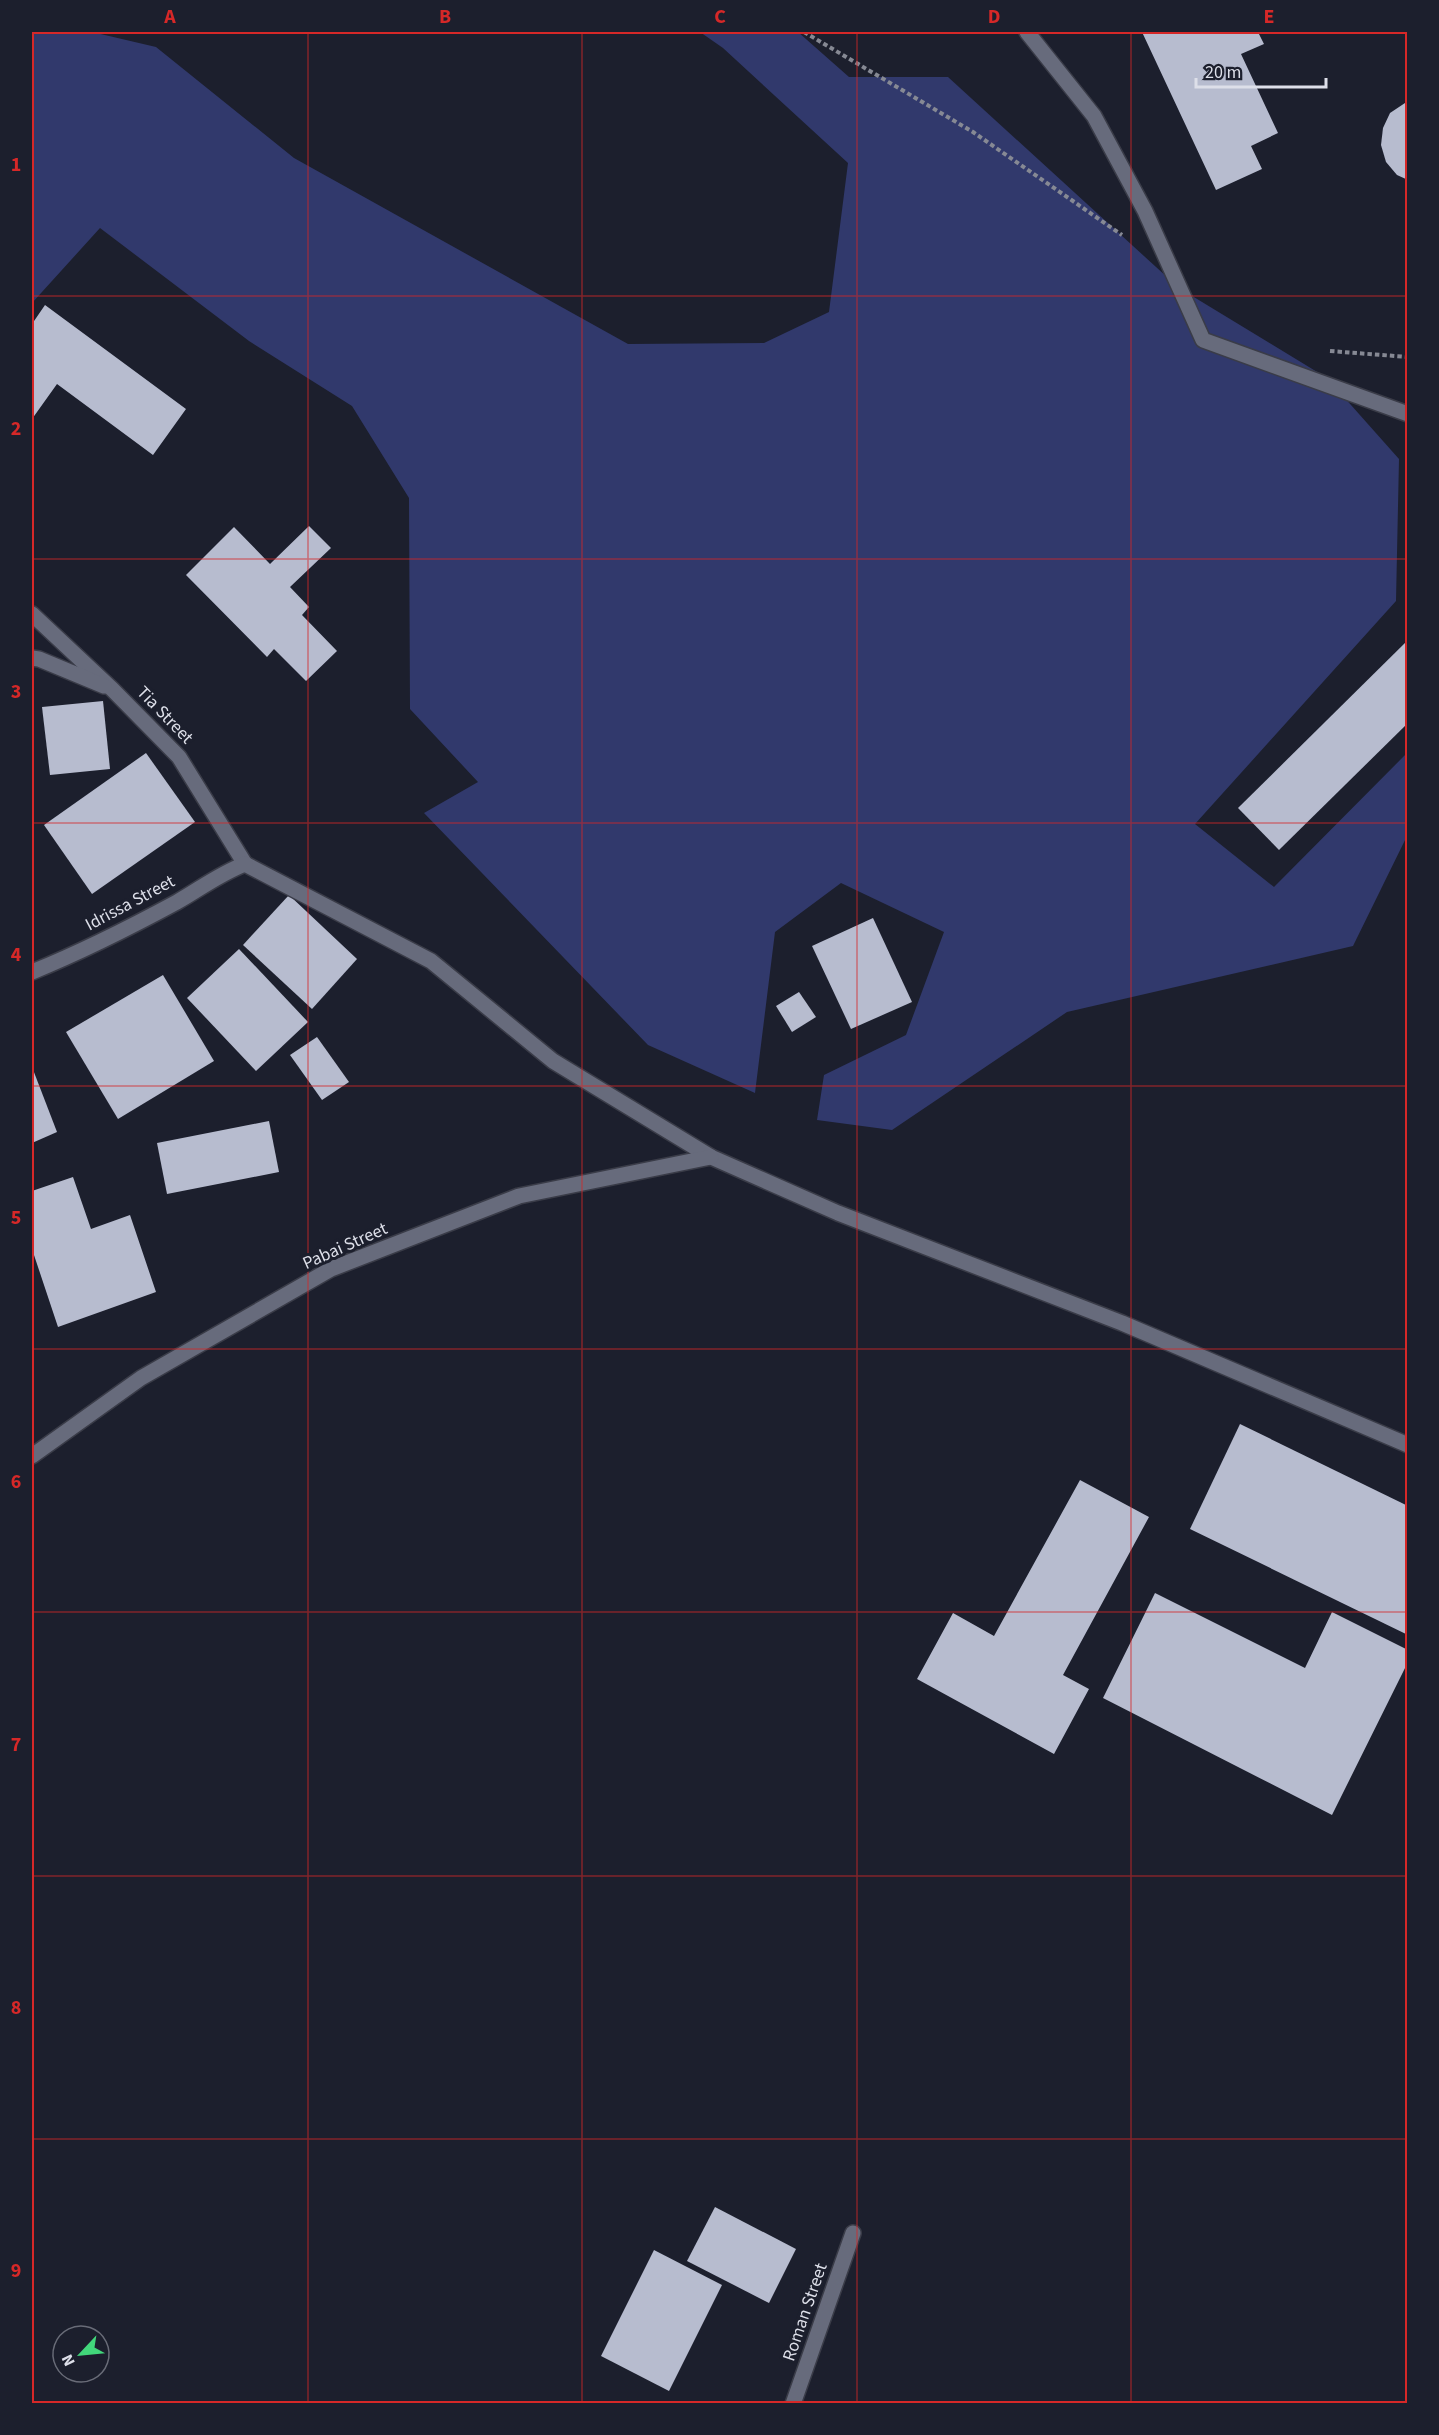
<svg xmlns="http://www.w3.org/2000/svg" width="1439" height="2435" font-family="'Source Sans 3',sans-serif">
<rect width="100%" height="100%" fill="#1c1f2d"/>
<polygon fill="#31396c" points="32,32 92,32 156,47 294,158 628,344 764,343 829,312 848,163 723,48 700,32 798,32 849,77 948,77 1179,288 1327,378 1399,459 1396,601 1195,824 1274,887 1407,753 1407,836 1353,946 1067,1012 892,1130 817,1120 824,1075 906,1035 944,932 841,883 775,932 755,1093 648,1045 424,813 478,782 410,709 409,498 352,406 249,341 100,228 32,303"/>
<g fill="#b7bccf">
<polygon points="1142,32 1258,32 1264,44 1241,54 1278,133 1251,146 1262,169 1216,190"/>
<polygon points="1408,101 1408,180 1397,175 1386,162 1381,145 1383,128 1390,113"/>
<polygon points="45,305 186,409 153,455 57,384 32,419 32,324"/>
<polygon points="309,526 331,548 290,587 309,607 302,615 337,651 306,681 274,649 267,657 186,575 234,527 270,564"/>
<polygon points="1408,640 1408,723 1279,850 1238,808"/>
<polygon points="103,701 110,769 50,775 42,707"/>
<polygon points="146,753 195,822 92,894 44,825"/>
<polygon points="289,895 357,959 312,1009 243,945"/>
<polygon points="873,918 912,1002 851,1029 812,946"/>
<polygon points="239,949 308,1022 256,1071 187,998"/>
<polygon points="163,975 214,1061 118,1119 66,1032"/>
<polygon points="799,992 816,1017 792,1032 776,1006"/>
<polygon points="317,1037 349,1082 322,1100 290,1055"/>
<polygon points="32,1067 57,1132 32,1143"/>
<polygon points="269,1121 279,1172 167,1194 157,1143"/>
<polygon points="73,1177 91,1229 130,1215 156,1292 58,1327 32,1249 32,1191"/>
<polygon points="1240,1424 1408,1506 1408,1635 1190,1529"/>
<polygon points="1080,1480 1149,1517 1063,1675 1089,1689 1054,1754 917,1679 953,1613 994,1636"/>
<polygon points="1155,1593 1305,1668 1332,1612 1408,1650 1408,1662 1332,1815 1103,1698"/>
<polygon points="715,2207 796,2249 769,2303 687,2261"/>
<polygon points="654,2250 722,2285 669,2391 601,2356"/>
</g>
<g fill="none" stroke-linecap="round" stroke-linejoin="round">
<g stroke="#3a3c48" stroke-width="18">
<g id="minor">
<polyline points="1027,32 1094,116 1145,211 1203,340 1408,414"/>
<polyline points="32,614 112,689 179,757 245,864"/>
<polyline points="32,658 39,659 104,686"/>
<polyline points="245,864 431,961 553,1061 711,1157 838,1213 1122,1323 1408,1445"/>
<path d="M32 972C81 952 129 928 177 902 200 889 219 874 245 864"/>
<polyline points="32,1456 141,1378 331,1269 519,1196 711,1157"/>
<polyline points="793,2404 853,2233"/>
</g>
</g>
<g stroke="#868994" stroke-width="4" stroke-dasharray="4.5 3" stroke-linecap="butt">
<polyline points="804,32 973,132 1122,235"/>
<polyline points="1330,351 1408,357"/>
</g>
<use href="#minor" stroke="#676b7c" stroke-width="15"/>
</g>
<path fill="none" stroke="#d62828" stroke-width="1.5" stroke-opacity="0.55" d="M308 32V2404M582 32V2404M857 32V2404M1131 32V2404M32 296H1408M32 559H1408M32 823H1408M32 1086H1408M32 1349H1408M32 1612H1408M32 1876H1408M32 2139H1408"/>
<g text-anchor="middle" dominant-baseline="central" stroke-width="6" stroke-linejoin="round" paint-order="stroke">
<g font-size="18" fill="#dddfe9" stroke="#1c1f2d">
<text transform="translate(165 715) rotate(46)">Tia Street</text>
<text transform="translate(130 903) rotate(-28)">Idrissa Street</text>
<text transform="translate(345 1246) rotate(-24)">Pabai Street</text>
<text transform="translate(805 2312) rotate(-71)">Roman Street</text>
</g>
</g>
<rect width="1439" height="2435" fill="none" stroke="#1c1f2d" stroke-width="66"/>
<g transform="translate(81 2354) rotate(244)"><circle r="28" fill="#1c1f2d" stroke="#696c78" stroke-width="1.5"/>
<path d="M0-4.5L10 22L0 15L-10 22Z" fill="#42d77b"/>
<text y="-9" font-size="16" font-weight="bold" text-anchor="middle" fill="#dddfe9">N</text>
</g>
<path d="M1196 78v9h130v-9" fill="none" stroke="#dddfe9" stroke-width="3"/>
<text x="1205" y="78" font-size="18" fill="#dddfe9" stroke="#1c1f2d" stroke-width="4.5" paint-order="stroke">20 m</text>
<rect x="33" y="33" width="1373" height="2369" fill="none" stroke="#d62828" stroke-width="2"/>
<g font-size="20" text-anchor="middle" font-weight="bold" fill="#d62828">
<text x="170" y="23">A</text>
<text x="445" y="23">B</text>
<text x="720" y="23">C</text>
<text x="994" y="23">D</text>
<text x="1269" y="23">E</text>
<text x="16" y="171">1</text>
<text x="16" y="435">2</text>
<text x="16" y="698">3</text>
<text x="16" y="961">4</text>
<text x="16" y="1224">5</text>
<text x="16" y="1488">6</text>
<text x="16" y="1751">7</text>
<text x="16" y="2014">8</text>
<text x="16" y="2277">9</text>
</g>
</svg>
